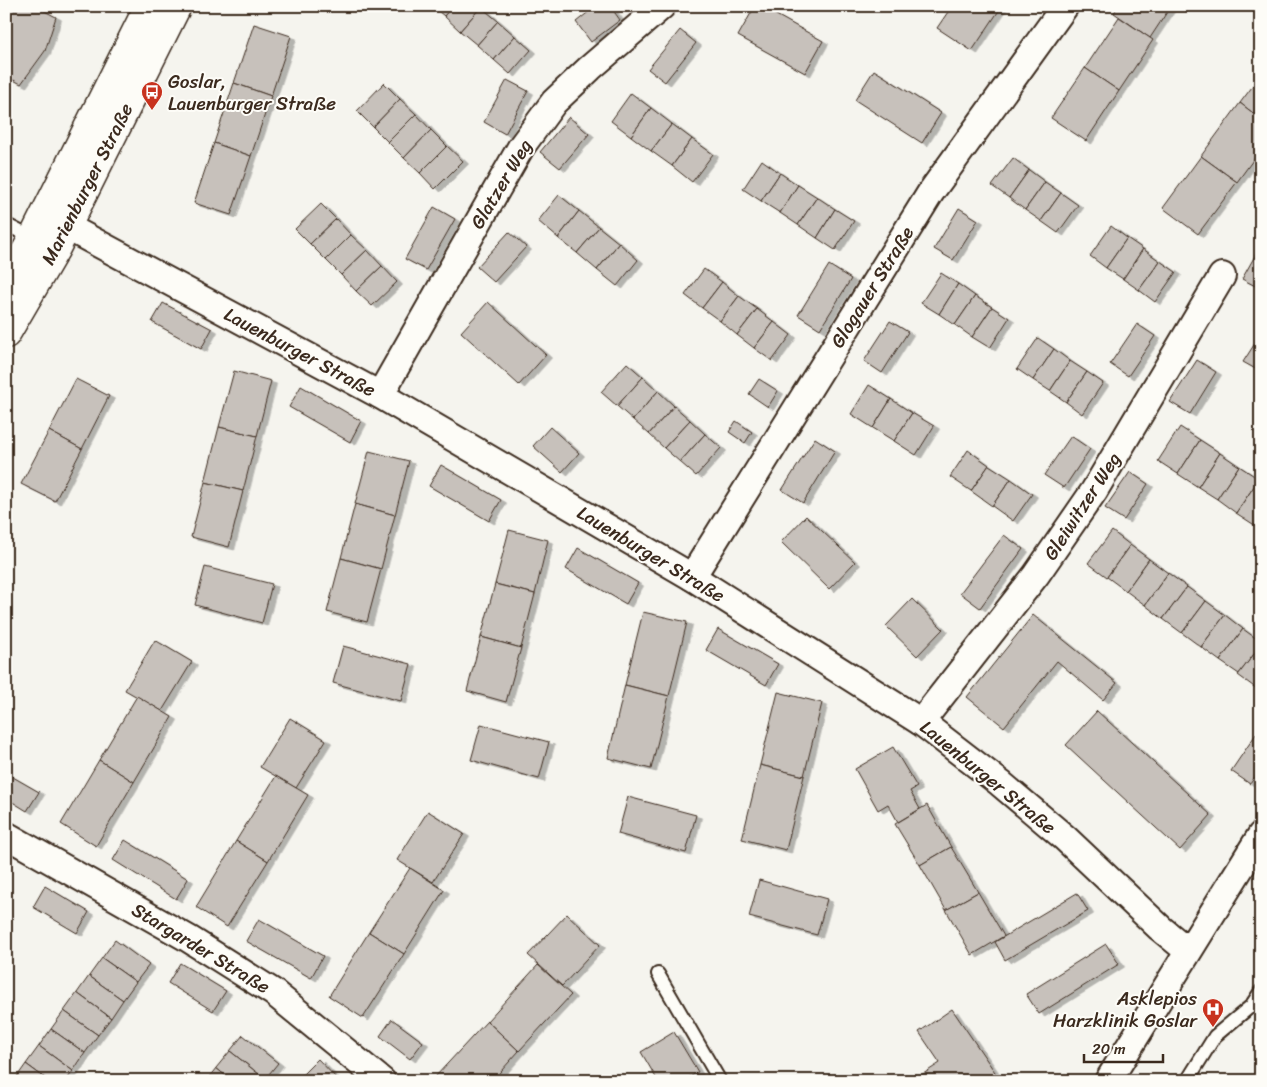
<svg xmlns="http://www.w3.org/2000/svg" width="1267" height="1087" font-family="Sriracha,sans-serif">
<defs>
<filter id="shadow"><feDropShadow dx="5.5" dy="3" stdDeviation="0" flood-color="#0004"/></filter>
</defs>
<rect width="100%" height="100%" fill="#f5f4ee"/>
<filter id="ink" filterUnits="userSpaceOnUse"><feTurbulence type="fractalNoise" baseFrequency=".02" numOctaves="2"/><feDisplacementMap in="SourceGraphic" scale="10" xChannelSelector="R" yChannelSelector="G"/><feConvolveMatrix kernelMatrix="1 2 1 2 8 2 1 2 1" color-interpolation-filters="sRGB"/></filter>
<g filter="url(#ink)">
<g fill="#c7c1bb" stroke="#3b2a1e" filter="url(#shadow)">
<polygon points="6,6 35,6 56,17 45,51 21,84 6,76"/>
<polygon points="432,6 453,6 444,16"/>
<polygon points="453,6 481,6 481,7 460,31 444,16"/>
<polygon points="596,6 610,6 620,20 591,42 576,22"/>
<polygon points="755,6 760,6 823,41 805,73 738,36"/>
<polygon points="952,6 1002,6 972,51 937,28"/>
<polygon points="1118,6 1171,6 1150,38 1114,13"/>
<polygon points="481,7 498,21 477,45 460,31"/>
<polygon points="1119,17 1153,40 1119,91 1085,68"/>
<polygon points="498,21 515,36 494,60 477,45"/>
<polygon points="254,24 291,36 271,96 234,83"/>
<polygon points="680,30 696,43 665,82 648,69"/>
<polygon points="515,36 531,50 510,74 494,60"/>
<polygon points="1085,68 1119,91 1086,141 1051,118"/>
<polygon points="874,70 941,113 922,143 855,100"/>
<polygon points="1261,75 1261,119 1240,103"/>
<polygon points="507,80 528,91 505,134 484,122"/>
<polygon points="234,83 271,96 251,156 214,143"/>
<polygon points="384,83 400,99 373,127 357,111"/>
<polygon points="631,93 651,108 631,136 611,121"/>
<polygon points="400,99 416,114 388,142 373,127"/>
<polygon points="1240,103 1261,119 1261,149 1237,182 1201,156"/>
<polygon points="651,108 672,124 651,151 631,136"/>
<polygon points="416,114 431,130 404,158 388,142"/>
<polygon points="569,117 589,134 560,168 540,152"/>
<polygon points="672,124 692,139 672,166 651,151"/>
<polygon points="431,130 447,146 420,173 404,158"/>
<polygon points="692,139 713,154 692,182 672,166"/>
<polygon points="214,143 251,156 231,215 194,203"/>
<polygon points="447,146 463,161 435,189 420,173"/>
<polygon points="1201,156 1237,182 1198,234 1163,208"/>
<polygon points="1013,158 1029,170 1009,198 992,186"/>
<polygon points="762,160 780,173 761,201 743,189"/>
<polygon points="1029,170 1045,182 1025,210 1009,198"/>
<polygon points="780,173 798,185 780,213 761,201"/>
<polygon points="1045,182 1061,193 1041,221 1025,210"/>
<polygon points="798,185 817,197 798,225 780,213"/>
<polygon points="1061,193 1078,205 1058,233 1041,221"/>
<polygon points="559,195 579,211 558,238 538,221"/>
<polygon points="817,197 835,209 817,238 798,225"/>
<polygon points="321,204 336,219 310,244 295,229"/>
<polygon points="434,207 455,219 426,270 405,259"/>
<polygon points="959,208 978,220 953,260 934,249"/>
<polygon points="835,209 854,221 835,250 817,238"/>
<polygon points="579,211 599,227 577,253 558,238"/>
<polygon points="336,219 351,235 326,260 310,244"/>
<polygon points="1111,226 1127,238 1106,268 1090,256"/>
<polygon points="599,227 619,243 597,270 577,253"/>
<polygon points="509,232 526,247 494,282 477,267"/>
<polygon points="351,235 367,250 341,275 326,260"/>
<polygon points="1127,238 1143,249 1123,279 1106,268"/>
<polygon points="619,243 638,260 617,286 597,270"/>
<polygon points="1261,245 1261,289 1242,279"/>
<polygon points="1143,249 1160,261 1139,290 1123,279"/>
<polygon points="367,250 382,266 356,291 341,275"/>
<polygon points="1160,261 1176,272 1155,302 1139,290"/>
<polygon points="829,265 851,279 820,329 798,315"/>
<polygon points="382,266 397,282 372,306 356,291"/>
<polygon points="704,269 722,282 702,308 685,295"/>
<polygon points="941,273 958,284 939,314 921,303"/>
<polygon points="722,282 739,296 720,321 702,308"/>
<polygon points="958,284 975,296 955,325 939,314"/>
<polygon points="739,296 757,309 737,335 720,321"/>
<polygon points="975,296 992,307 972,337 955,325"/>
<polygon points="488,302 546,355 519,385 461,332"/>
<polygon points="163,303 212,329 201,349 152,322"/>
<polygon points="992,307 1009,318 990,348 972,337"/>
<polygon points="757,309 774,322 754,348 737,335"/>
<polygon points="890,321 908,332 882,373 864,361"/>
<polygon points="774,322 791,335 772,361 754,348"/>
<polygon points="1137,324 1155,336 1128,376 1110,364"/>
<polygon points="1261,334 1261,372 1243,362"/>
<polygon points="1038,338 1054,349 1033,380 1017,369"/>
<polygon points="1054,349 1070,361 1050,391 1033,380"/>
<polygon points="1197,360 1216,372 1190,414 1170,402"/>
<polygon points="1070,361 1087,372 1066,402 1050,391"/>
<polygon points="627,363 643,377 617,406 601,392"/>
<polygon points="234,371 271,381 257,436 219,427"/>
<polygon points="1087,372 1103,383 1082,414 1066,402"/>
<polygon points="643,377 658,391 633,420 617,406"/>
<polygon points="76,379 109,396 82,449 49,431"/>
<polygon points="759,379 778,391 768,407 749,394"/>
<polygon points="869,385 891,399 873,428 851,414"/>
<polygon points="301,386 361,421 350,442 289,407"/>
<polygon points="658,391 674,406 649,434 633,420"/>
<polygon points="891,399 912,413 894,441 873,428"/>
<polygon points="674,406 690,420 664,448 649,434"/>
<polygon points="912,413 934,426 916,455 894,441"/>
<polygon points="690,420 705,434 680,462 664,448"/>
<polygon points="736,421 752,432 745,443 729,432"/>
<polygon points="219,427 257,436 243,491 205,482"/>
<polygon points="550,427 579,453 562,472 533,446"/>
<polygon points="1180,427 1200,440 1178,474 1158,461"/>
<polygon points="49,431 82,449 55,501 21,484"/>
<polygon points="705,434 721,448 696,476 680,462"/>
<polygon points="1071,436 1090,449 1064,488 1044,475"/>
<polygon points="815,438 835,451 803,503 782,490"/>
<polygon points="1200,440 1220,453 1198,487 1178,474"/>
<polygon points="968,450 989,465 971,491 950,477"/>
<polygon points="369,451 409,461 395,515 355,504"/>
<polygon points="1220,453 1239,466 1217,499 1198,487"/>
<polygon points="441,465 501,500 489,521 429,486"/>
<polygon points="989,465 1011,479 992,506 971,491"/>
<polygon points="1239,466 1259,479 1236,513 1217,499"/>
<polygon points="1130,472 1148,484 1124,520 1105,508"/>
<polygon points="1011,479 1032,494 1013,521 992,506"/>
<polygon points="1259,479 1261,481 1261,519 1256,526 1236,513"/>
<polygon points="205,482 243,491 229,547 191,537"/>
<polygon points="355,504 395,515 381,569 341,558"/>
<polygon points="806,516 855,562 829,589 781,542"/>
<polygon points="509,530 548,540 535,594 495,584"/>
<polygon points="1112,531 1130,545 1107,577 1088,563"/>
<polygon points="1004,535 1023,549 980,608 960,593"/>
<polygon points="1130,545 1149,559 1126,591 1107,577"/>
<polygon points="578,548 638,583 626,604 566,569"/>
<polygon points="341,558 381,569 367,622 327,612"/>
<polygon points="1149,559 1168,573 1145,605 1126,591"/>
<polygon points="205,567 272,584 262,623 195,605"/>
<polygon points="1168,573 1187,587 1163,619 1145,605"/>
<polygon points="495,584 535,594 521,648 481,637"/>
<polygon points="1187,587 1206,601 1182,633 1163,619"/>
<polygon points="912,599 943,629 917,656 886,626"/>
<polygon points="1206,601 1225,615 1201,647 1182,633"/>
<polygon points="643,612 687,622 669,696 625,685"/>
<polygon points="1033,615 1117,683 1103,700 1057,661 1004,727 967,697"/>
<polygon points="1225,615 1243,629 1220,661 1201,647"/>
<polygon points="718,629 778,664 766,685 706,650"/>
<polygon points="1243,629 1261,642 1261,645 1239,674 1220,661"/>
<polygon points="481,637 521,648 506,702 467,691"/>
<polygon points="155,640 192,662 162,711 125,690"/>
<polygon points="1261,645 1261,692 1238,675"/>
<polygon points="343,646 411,664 401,701 333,683"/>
<polygon points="625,685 669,696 651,769 608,758"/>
<polygon points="778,692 822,703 804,776 760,765"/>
<polygon points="137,696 172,717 134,782 99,760"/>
<polygon points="1097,711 1211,815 1180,850 1066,745"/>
<polygon points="290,718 326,740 296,788 260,767"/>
<polygon points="481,724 549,742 539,779 471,760"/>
<polygon points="1256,734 1261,737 1261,768 1250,784 1231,771"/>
<polygon points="893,747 917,787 910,791 920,809 898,822 888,804 878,810 855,769"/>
<polygon points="99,760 134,782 96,846 61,824"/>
<polygon points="760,765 804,776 786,850 742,839"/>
<polygon points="6,773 39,792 27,811 6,798"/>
<polygon points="276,776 308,795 268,861 236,841"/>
<polygon points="628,797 696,815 686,853 618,834"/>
<polygon points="927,805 951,847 920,865 895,824"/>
<polygon points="428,811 464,834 433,882 397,860"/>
<polygon points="125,840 188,879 176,899 113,860"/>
<polygon points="236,841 268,861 227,927 196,907"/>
<polygon points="951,847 978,892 946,910 920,865"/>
<polygon points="410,868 444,890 404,954 369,932"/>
<polygon points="759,880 827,899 817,935 749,917"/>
<polygon points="45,886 89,912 77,933 33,907"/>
<polygon points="978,892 1004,936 972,955 946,910"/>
<polygon points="1077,893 1088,911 1005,960 995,942"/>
<polygon points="567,914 600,945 562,986 528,955"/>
<polygon points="259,919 323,956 311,978 246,941"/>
<polygon points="369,932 404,954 363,1018 329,996"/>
<polygon points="115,940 149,965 136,982 102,958"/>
<polygon points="1106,944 1119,964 1039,1014 1026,994"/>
<polygon points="102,958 136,982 123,1000 89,976"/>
<polygon points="180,963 226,991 213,1011 168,983"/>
<polygon points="538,965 571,995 519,1051 487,1021"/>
<polygon points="89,976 123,1000 111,1018 77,993"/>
<polygon points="77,993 111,1018 98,1035 64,1011"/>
<polygon points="952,1009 1001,1081 923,1081 920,1076 940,1063 919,1032"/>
<polygon points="64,1011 98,1035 85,1053 51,1029"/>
<polygon points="392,1019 423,1042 410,1059 380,1036"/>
<polygon points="487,1021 519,1051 492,1081 439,1081 435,1077"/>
<polygon points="51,1029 85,1053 73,1071 39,1046"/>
<polygon points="674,1032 698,1072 683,1081 658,1081 641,1052"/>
<polygon points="243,1035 278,1063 265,1079 230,1051"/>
<polygon points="39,1046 73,1071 66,1081 49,1081 26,1064"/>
<polygon points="230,1051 265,1079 264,1081 232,1081 216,1068"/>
<polygon points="318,1059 339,1081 305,1081 301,1076"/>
<polygon points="26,1064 49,1081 14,1081"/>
<polygon points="216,1068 232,1081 206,1081"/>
</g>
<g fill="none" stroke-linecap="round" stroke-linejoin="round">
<g stroke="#3b2a1e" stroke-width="16">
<g id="lane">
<polyline points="9,226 36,240"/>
<polyline points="658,974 720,1081"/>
<polyline points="1187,1081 1215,1036 1251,1006 1261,991"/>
</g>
</g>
<g stroke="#3b2a1e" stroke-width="30">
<g id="street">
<polyline points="47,216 380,395 692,577 921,722 1000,783 1065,838 1160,928 1188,951"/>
<polyline points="380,395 521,147 554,102 590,68 662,6"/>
<polyline points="692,577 931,192 1065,6"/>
<polyline points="921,722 1036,575 1094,491 1222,276"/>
<polyline points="6,835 189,939 273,992 382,1081"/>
<polyline points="1108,1081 1261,835"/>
</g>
</g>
<g stroke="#3b2a1e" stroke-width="31">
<g id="secondary">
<polyline points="6,286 33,238 149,6"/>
<polyline points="6,334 55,250 177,6"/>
</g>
</g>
<use href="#lane" stroke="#fdfcf7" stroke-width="12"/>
<use href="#street" stroke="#fdfcf7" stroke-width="26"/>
<use href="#secondary" stroke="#fdfcf7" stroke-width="28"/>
</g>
</g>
<defs>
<g id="bus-pin" transform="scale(1.125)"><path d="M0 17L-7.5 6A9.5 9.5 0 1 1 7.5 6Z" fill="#c8321e" stroke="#fdfcf7"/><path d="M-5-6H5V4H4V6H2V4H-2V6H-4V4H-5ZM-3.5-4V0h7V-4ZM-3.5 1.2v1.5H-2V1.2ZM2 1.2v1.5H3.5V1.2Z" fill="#fff"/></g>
<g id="hospital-pin" transform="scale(1.125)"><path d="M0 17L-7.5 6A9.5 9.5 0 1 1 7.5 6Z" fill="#c8321e" stroke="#fdfcf7"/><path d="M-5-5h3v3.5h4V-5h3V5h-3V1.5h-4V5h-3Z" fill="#fff"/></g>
</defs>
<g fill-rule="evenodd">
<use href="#bus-pin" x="152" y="92"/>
<use href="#hospital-pin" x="1213" y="1009"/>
</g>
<g text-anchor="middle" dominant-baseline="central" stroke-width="4" stroke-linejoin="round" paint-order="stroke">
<g font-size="19" fill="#3b2a1e" stroke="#fdfcf7" text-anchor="start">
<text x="168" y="81">Goslar,<tspan x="168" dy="22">Lauenburger Straße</tspan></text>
<text x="1197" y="998" text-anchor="end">Asklepios<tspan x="1197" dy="22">Harzklinik Goslar</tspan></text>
</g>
<g font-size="19" fill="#3b2a1e" stroke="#fdfcf7">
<text transform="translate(87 184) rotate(-63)">Marienburger Straße</text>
<text transform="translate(501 184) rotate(-59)">Glatzer Weg</text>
<text transform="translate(872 287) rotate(-58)">Glogauer Straße</text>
<text transform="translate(300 352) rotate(28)">Lauenburger Straße</text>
<text transform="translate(1082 506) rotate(-57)">Gleiwitzer Weg</text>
<text transform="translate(651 554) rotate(31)">Lauenburger Straße</text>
<text transform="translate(988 777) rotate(39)">Lauenburger Straße</text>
<text transform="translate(201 948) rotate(31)">Stargarder Straße</text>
</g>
</g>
<rect width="1267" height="1087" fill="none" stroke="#fdfcf7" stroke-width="25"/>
<rect x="12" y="12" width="1242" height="1062" fill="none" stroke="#3b2a1e" stroke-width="2" filter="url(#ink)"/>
<path d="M1084 1054v8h79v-8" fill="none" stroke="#3b2a1e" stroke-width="2.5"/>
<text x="1092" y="1054" font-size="15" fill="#3b2a1e" stroke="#fdfcf7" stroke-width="4" paint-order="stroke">20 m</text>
</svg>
